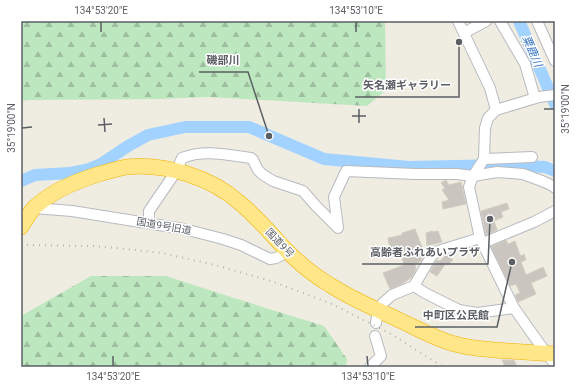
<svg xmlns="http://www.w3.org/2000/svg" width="576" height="388" font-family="Roboto,'Noto Sans JP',sans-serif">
<defs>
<pattern id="forest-firs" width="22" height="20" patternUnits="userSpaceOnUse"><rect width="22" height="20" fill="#bde8bf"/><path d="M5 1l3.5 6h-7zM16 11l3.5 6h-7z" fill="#9dbf9f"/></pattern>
</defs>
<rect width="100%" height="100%" fill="#efece2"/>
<g fill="url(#forest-firs)">
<polygon points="21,21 385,21 386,90 367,106 208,97 159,99 29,100 21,101"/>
<polygon points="91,276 166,276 231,297 324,326 347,359 346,367 21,367 21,316"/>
</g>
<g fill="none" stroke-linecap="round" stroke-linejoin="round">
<g stroke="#a2d2ff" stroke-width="12">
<polyline points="519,21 555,104"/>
<polyline points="21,181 35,175 70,173 89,169 101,164 128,146 148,135 185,127 249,127 324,159 409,167 504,165 545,167 555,171"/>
</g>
</g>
<g fill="#cac6bf" stroke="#d4cec0">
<polygon points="446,180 449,185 461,182 466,204 443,209 442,202 449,200 442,190 445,188 441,183"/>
<polygon points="507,203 509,209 501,212 503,217 494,221 497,230 486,235 481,211"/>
<polygon points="415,229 422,247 419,248 422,260 420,262 415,264 416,269 412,277 402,284 390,289 383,273 404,265 400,250 397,251 397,248 390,249 388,238 402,235 402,233"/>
<polygon points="432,231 432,232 438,231 442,242 427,246 426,233"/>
<polygon points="506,240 508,244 515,241 520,255 521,255 521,256 524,254 526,260 521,262 526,275 543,267 547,276 531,283 536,294 518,302 515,295 520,293 516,284 510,286 491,247"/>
<polygon points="446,255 447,255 453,260 448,264 446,263 437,276 430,272 437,260 440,261"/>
<polygon points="502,360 514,360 517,367 505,367"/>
</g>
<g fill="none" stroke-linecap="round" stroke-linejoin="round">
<g stroke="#b8bac0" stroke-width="12">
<g id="minor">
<polyline points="458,21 490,88 496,110"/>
<polyline points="500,21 525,64 535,98"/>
<polyline points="537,21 555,61"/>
<polyline points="464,33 486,21"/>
<polyline points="555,95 539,97 496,110 488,118 485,128 484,159 473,176 469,187 480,238 514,308 546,353 555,364"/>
<polyline points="484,159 532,157"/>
<polyline points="34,208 72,211 184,229 223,239 241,245 270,259 276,258 288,252"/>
<path d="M149 223V211L177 170 182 158C204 149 227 155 251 158L253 160 258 170 262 174 273 181 303 191 316 206 338 228 334 197 346 171 415 174H457L473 176 497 172 523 174 542 181 553 186 555 188"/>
<polyline points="483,243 534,222 555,211"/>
<polyline points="414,286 425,293 459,310 477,313 514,308"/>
<polyline points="376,323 378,310 383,303 392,295 414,286 432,255 438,251 480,238"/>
<polyline points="370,367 381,356 375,336"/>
</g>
</g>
<g stroke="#f1b000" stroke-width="16">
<path id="highway" d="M21 227C25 221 29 213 35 207 52 191 74 182 96 175 106 172 116 169 126 167 165 163 211 177 240 203 257 217 272 235 287 251 300 264 315 276 330 285 352 299 376 309 399 320 417 328 435 339 455 344 473 349 491 350 509 351 524 352 540 353 555 354"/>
</g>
<use href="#minor" stroke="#fff" stroke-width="10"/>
<use href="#highway" stroke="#ffe689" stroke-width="15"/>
<polyline stroke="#b4b5b5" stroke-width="2" stroke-dasharray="1 5" stroke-linecap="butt" points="21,245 95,246 126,249 162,253 215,265 271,281 332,304 391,334 443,367"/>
</g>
<path fill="none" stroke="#5b5f64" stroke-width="1.5" d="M101 22V32M356 22V32M359 109V123M544 109H554M352 116H366M104 118 105 132M98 125 112 124M22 128 32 127M113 356V366M367 356 368 366"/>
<g text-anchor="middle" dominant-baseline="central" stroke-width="3" stroke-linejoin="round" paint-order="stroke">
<g font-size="10" fill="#5b5f64" stroke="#fff">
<text transform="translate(164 226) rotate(10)">国道9号旧道</text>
<text transform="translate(280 243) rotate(46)">国道9号</text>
</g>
<g font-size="11" font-style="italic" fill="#3a76c2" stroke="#fff">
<text transform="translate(532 51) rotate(67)">粟鹿川</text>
</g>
</g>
<path fill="none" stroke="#5b5f64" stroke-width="1.5" d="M269 136L248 72H199M459 42L459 97H355M490 219L488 264H362M512 262L497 327H415"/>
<g fill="#5b5f64" stroke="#fff" stroke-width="1.5">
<circle cx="269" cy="136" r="4"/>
<circle cx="459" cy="42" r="4"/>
<circle cx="490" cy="219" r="4"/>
<circle cx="512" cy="262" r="4"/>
</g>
<g font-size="11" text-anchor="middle" font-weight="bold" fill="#5b5f64" stroke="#fff" stroke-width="3" stroke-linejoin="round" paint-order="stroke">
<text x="223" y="64">磯部川</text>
<text x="407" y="89">矢名瀬ギャラリー</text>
<text x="425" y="256">高齢者ふれあいプラザ</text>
<text x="456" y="319">中町区公民館</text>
</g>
<rect width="576" height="388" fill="none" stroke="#ffffff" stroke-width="44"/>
<rect x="22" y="22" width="532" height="344" fill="none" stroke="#5b5f64" stroke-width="1.5"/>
<g font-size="10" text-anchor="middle" fill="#5b5f64">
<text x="101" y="14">134°53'20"E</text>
<text x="356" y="14">134°53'10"E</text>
<text transform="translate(565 109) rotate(-90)" y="4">35°19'00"N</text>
<text transform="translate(11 128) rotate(-90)" y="4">35°19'00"N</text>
<text x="113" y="380">134°53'20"E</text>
<text x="368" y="380">134°53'10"E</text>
</g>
</svg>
